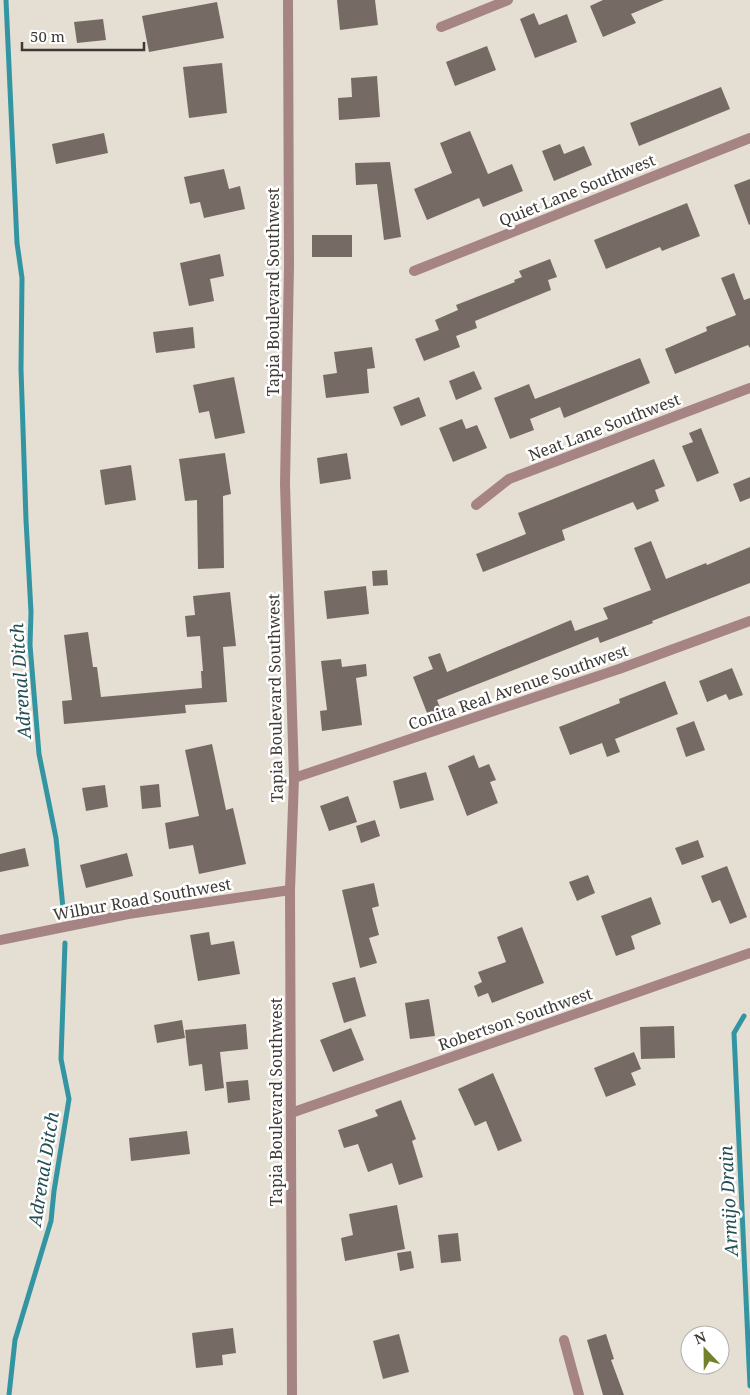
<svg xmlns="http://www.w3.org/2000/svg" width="750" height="1395" font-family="'Noto Serif',serif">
<rect width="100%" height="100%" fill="#e5ded2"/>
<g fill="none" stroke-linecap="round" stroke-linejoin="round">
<g stroke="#3395a2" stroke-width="5">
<polyline points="6,0 17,243 22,278 21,369 26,520 31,612 30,645 39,754 56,838 63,908"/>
<polyline points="744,1016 734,1033 750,1386"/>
<polyline points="9,1395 15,1340 51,1221 54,1191 69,1099 61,1059 65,943"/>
</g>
</g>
<g fill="#766b64">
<polygon points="337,0 375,0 378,25 340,30"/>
<polygon points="603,0 664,0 631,14 636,23 603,37 590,6"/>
<polygon points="217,2 224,38 149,52 142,16"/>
<polygon points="534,13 539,25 567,14 577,42 535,58 520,19"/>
<polygon points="103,19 106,40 77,43 74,22"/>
<polygon points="487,46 496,70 455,86 446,62"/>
<polygon points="222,63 227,113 189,118 183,67"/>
<polygon points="377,76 380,117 339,120 338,98 352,97 351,78"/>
<polygon points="721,87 730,109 639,146 630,123"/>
<polygon points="470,131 488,174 512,164 523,191 483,207 479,198 427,220 414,189 452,173 440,143"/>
<polygon points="104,133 108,153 56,164 52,144"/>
<polygon points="560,144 564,154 584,146 592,165 554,181 542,151"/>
<polygon points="390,162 401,237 384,240 377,184 356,185 355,163"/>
<polygon points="224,169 229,189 240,186 245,209 204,218 200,202 190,204 184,177"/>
<polygon points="750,179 750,224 749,225 734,185"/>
<polygon points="687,203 700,236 662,251 660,247 606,269 594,240"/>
<rect x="312" y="235" width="40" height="22"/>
<polygon points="220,254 224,276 210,279 214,301 189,306 180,263"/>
<polygon points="550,259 557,277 548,280 551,290 475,321 477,328 456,336 460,347 424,361 415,339 439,330 435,320 458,310 456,305 515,282 514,280 522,277 519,271"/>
<polygon points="734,273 744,300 750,298 750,348 748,345 675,374 665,349 707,331 706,327 736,315 721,278"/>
<polygon points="193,327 195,348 156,353 153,332"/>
<polygon points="372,347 375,368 367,369 369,393 326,398 323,375 337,373 334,352"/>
<polygon points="640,358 650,383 564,418 560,407 530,419 534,430 510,439 494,398 529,384 535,399"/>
<polygon points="474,371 482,389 456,400 449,381"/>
<polygon points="234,377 245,433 215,439 209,411 199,413 193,385"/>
<polygon points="419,397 426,416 401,426 393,407"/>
<polygon points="462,419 466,429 477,425 487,448 453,462 439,428"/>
<polygon points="701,428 719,473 697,482 682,446 693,442 689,433"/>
<polygon points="225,453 231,494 223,496 224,568 198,569 197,500 185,501 179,459"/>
<polygon points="347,453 351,479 320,484 317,458"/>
<polygon points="654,459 665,486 655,490 659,501 637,510 633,502 562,530 565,540 483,572 476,554 526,534 518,513"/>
<polygon points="131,465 136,500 105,505 100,470"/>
<polygon points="750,477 750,498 740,502 733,484"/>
<polygon points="651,541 666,579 706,563 707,565 750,547 750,583 652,621 653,623 600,643 598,637 437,700 442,712 429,718 413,677 433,669 428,657 440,653 447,672 571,620 575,631 608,619 603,608 651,590 634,548"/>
<polygon points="387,570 388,585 373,586 372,571"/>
<polygon points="366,586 369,614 327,619 324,591"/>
<polygon points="230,592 236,646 223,647 227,702 185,705 186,713 64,724 62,701 72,700 64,635 88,632 93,667 97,667 101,697 202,688 201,671 203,671 200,636 187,637 185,616 195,615 193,596"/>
<polygon points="341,659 342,667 366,664 367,676 356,678 362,725 322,731 320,711 327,710 321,661"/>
<polygon points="732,668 743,695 729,700 726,694 707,702 699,681"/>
<polygon points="665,681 678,714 615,739 620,752 607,757 602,743 570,755 559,727 620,703 619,699"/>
<polygon points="694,721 705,750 686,757 676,728"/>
<polygon points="212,744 226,810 233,808 246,864 199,874 193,845 169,849 165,823 199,816 185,750"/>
<polygon points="474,755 479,768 489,764 496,780 490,782 498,803 467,816 448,766"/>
<polygon points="426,772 434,800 400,809 393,781"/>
<polygon points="159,784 161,807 142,809 140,786"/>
<polygon points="105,785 108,807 86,811 82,788"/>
<polygon points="348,796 357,822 329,831 320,806"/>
<polygon points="375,820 380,836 361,843 356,826"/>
<polygon points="698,840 704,857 682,865 675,848"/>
<polygon points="25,848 29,866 0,872 0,854"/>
<polygon points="127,853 133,876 86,888 80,865"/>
<polygon points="727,866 747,917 730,924 720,900 712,903 701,876"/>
<polygon points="588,875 595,893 577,901 569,882"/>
<polygon points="374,883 379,906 372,908 379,935 369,938 377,963 360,968 342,890"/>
<polygon points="651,897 661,924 631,936 635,949 616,956 601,916"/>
<polygon points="522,927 544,983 492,1003 488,993 478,997 474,986 482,982 478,972 506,962 497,937"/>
<polygon points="209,932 211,945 234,941 240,974 198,981 190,935"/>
<polygon points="355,977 366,1016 344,1023 332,983"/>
<polygon points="429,999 435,1036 410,1039 405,1003"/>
<polygon points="182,1020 185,1038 157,1043 154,1025"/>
<polygon points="246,1024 248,1049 220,1052 224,1088 205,1091 202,1064 189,1066 185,1030"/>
<polygon points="674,1026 675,1058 641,1059 640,1027"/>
<polygon points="351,1028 364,1060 333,1072 320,1040"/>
<polygon points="634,1052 641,1069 631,1073 636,1085 606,1097 594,1068"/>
<polygon points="493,1073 522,1141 498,1151 486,1121 475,1126 458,1089"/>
<polygon points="248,1080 250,1100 228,1103 226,1082"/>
<polygon points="401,1100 416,1139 412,1141 423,1177 399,1185 392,1163 368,1172 358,1144 344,1148 338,1130 378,1116 375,1110"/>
<polygon points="187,1131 190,1154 131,1161 129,1138"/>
<polygon points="397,1205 405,1249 345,1261 341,1238 353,1235 349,1214"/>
<polygon points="458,1233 461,1261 441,1263 438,1235"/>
<polygon points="411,1251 414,1268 400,1271 397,1253"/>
<polygon points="233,1328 236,1353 222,1355 223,1365 196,1368 192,1333"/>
<polygon points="399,1334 409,1372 383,1379 373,1341"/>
<polygon points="606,1334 614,1359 611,1360 624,1395 603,1395 587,1340"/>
</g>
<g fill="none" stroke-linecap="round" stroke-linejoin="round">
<g stroke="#a58483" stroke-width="10">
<polyline points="441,27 508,0"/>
<polyline points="414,271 750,138"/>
<polyline points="476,505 509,479 750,388"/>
<polyline points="0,940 128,914 290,890"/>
<polyline points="291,1113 750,953"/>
<polyline points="564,1340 579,1395"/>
</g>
<g stroke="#a58483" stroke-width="10">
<polyline points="288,0 289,265 285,484 294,778 290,890 292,1395"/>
<polyline points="294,778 619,669 750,621"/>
</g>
</g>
<g text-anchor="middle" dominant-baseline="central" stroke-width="5" stroke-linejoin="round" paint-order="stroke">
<g font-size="16" fill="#3d3a35" stroke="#fff">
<text transform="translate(577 190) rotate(-22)">Quiet Lane Southwest</text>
<text transform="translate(273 292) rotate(-90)">Tapia Boulevard Southwest</text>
<text transform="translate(604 427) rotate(-21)">Neat Lane Southwest</text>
<text transform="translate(518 687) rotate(-19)">Conita Real Avenue Southwest</text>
<text transform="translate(275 698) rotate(-91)">Tapia Boulevard Southwest</text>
<text transform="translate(142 899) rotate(-10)">Wilbur Road Southwest</text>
<text transform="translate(515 1019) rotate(-19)">Robertson Southwest</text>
<text transform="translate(276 1102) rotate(-90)">Tapia Boulevard Southwest</text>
</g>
<g font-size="18" font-style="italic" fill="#234e54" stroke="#fff">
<text transform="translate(20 681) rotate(-94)">Adrenal Ditch</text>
<text transform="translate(43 1169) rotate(-81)">Adrenal Ditch</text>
<text transform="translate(728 1201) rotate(-93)">Armijo Drain</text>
</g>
</g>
<g transform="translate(705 1350) rotate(338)"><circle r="24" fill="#ffffff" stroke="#b1b0ae"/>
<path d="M0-4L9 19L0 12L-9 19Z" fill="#73802c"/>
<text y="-8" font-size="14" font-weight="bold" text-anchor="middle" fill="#3d3a35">N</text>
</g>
<path d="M22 42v8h122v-8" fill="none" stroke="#3d3a35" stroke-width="2.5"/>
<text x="30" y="42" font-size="15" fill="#3d3a35" stroke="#ffffff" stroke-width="4" paint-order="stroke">50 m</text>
</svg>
